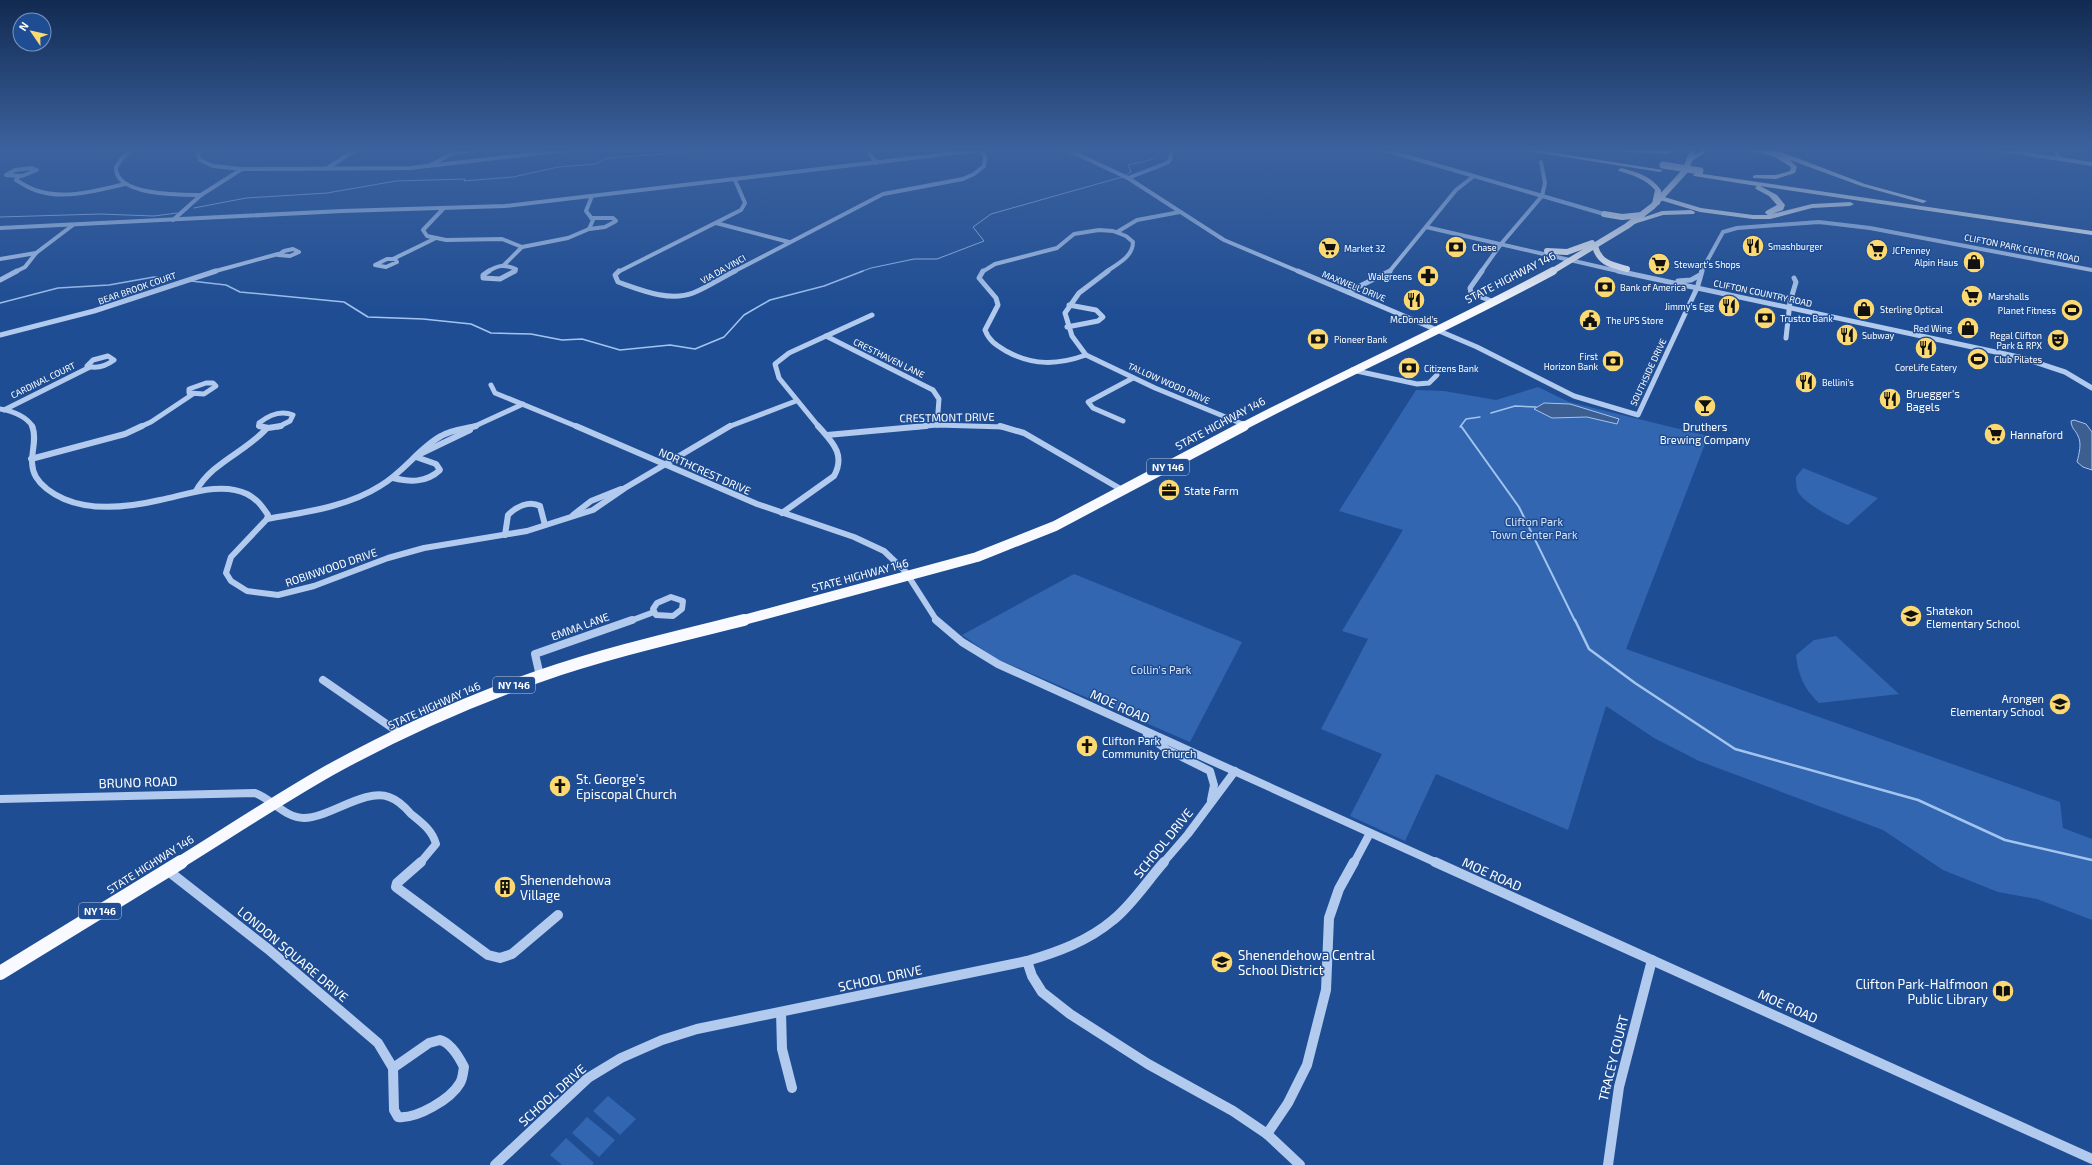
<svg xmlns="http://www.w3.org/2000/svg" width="2092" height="1165" font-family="'Exo 2',sans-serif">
<rect width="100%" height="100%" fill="#1f4d93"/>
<g fill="#3266b1">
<polygon points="1538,387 1569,402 1708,436 1626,649 2060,802 2063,828 2092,839 2092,920 2037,899 1998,892 1943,870 1883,830 1699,761 1654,738 1606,706 1568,830 1436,774 1405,841 1350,816 1382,754 1321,729 1368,639 1342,631 1403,530 1339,511 1416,390 1444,391 1496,400"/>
<path d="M1803 468 1878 498 1848 525C1836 520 1805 504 1798 492 1796 488 1796 481 1796 477Z"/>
<polygon points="1074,574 1242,642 1190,742 995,658 962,635"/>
<path d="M1836 636 1899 694 1819 703C1804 689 1798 675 1796 655L1814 640Z"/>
<polygon points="608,1096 636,1119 620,1135 593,1111"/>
<polygon points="587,1117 615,1140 599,1157 572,1133"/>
<polygon points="566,1138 594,1163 592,1165 562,1165 550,1155"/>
</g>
<g fill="#3d5e91" stroke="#a4c4f0">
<polygon points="1544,403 1570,404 1619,419 1617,424 1587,417 1552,418 1534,409"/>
<path d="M2074 420 2086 424 2092 432V470L2083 467 2077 462C2079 454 2082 443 2078 436 2075 429 2072 430 2071 421Z"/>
</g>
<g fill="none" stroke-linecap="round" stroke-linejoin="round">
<g stroke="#a4c4f0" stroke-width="1">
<polyline points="1126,175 1131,172 1128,165 1146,161 1155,157 1159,152 1157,148"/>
<polyline points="194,208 246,198 327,193 396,181 465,179 464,181 513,177 558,167 596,164 605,159 618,157 681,153 711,148"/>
<polyline points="0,217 100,214 154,216 177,213"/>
<polyline points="860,272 871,268 914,259 937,259 984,241 973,227 991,214 1122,177"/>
</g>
<g stroke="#a4c4f0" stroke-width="1.5">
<polyline points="191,281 226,285 240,292 344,302 368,317 423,319 471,324 491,333 531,334 562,340 582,339 620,350 670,345 695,349 724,337 744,315 770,300 824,286 863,271"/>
<polyline points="0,303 58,288 109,285 154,277 175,279"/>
<polyline points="1491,413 1515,406 1536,407"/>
<polyline points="1460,427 1466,419 1480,417"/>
</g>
<polyline stroke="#a4c4f0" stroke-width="2" points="1461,426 1519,507 1575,621"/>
<polyline stroke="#a4c4f0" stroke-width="2.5" points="1575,620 1589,649 1635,683 1735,749 1918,800 2005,840 2092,860"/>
<g stroke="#b1caee" stroke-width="4">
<polyline points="94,148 134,149"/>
<path d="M136 148 123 157 116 167C114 196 182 195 201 195"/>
<polyline points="202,148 198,155 200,160 213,166 242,169 410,168 585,148"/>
<polyline points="866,148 876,163"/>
<polyline points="1064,148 1128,178 1224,240 1300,272"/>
<polyline points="1378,148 1604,214"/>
<polyline points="1988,148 2092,164"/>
<polyline points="2053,148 2060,159"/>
<polyline points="201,149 221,148"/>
<polyline points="429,166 451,154 485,148"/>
<polyline points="329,167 349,154 364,148"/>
<polygon points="32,168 37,170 22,176 6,175 15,170"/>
<path d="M19 176 16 180C23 184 30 189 38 191 66 200 98 190 125 184"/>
<polyline points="1128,178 1167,163 1170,160 1172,148"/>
<polyline points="443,209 423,230 427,236 446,240 502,239 522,247"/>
<polyline points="173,220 201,195 242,169"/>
<polyline points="716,223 789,242"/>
<polyline points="1426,227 1622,272"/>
<polyline points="0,228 342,211 505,206 997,148"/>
<polyline points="589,229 605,227 616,221 613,218 591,218"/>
<polyline points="1117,232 1137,220 1180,212"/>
<polyline points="522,247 568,238 589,229 593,220 586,211 592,196"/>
<polygon points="293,249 299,252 290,256 278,255 284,251"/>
<polyline points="0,259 36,253"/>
<polygon points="387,259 395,259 397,262 386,267 375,265"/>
<polyline points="393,259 434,239"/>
<polyline points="504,265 522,247"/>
<polyline points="15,272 25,267 36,253 73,225"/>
<polyline points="212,272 278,254"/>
<path d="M487 272C498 265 504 264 516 269L514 272"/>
<polyline points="618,272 741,210 745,203 735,180"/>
<polyline points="733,272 883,194 963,179 974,174 984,166 985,157 980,148"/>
<path d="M982 272 995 264 1057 248 1074 234 1099 230 1113 231 1126 236 1133 242C1133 257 1117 264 1106 272"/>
<polyline points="1389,272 1456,190 1474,176"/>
<polyline points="1481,272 1501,244 1542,196 1545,183 1541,162"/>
<polyline points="1701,272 1723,232 1737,228 1819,222 1870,228 2092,270"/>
</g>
<g stroke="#b1caee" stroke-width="5">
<polyline points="489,271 483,275 483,278 500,279 515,271"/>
<path d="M619 271 615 275 618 282C641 290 669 302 693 293 708 287 721 278 735 271"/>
<path d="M983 271 979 278 996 298 998 305 985 330C989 341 996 345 1006 351 1033 366 1058 365 1086 355L1072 336 1065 313 1079 293 1108 271"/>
<polyline points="1298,271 1477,347 1574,396 1638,415 1697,288"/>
<polyline points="1482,271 1470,288 1471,293 1494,302"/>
<polyline points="1618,271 2019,357 2065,372 2092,388"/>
<polyline points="0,280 17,271"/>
<polyline points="1678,281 1691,280 1700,275"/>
<polyline points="1698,285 1702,271"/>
<polyline points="1348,292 1390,271"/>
<polyline points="1067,327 1098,321 1103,317 1096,310 1069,305"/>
<polyline points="0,335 94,311 216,271"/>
<polyline points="826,336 933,390 939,399 937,425"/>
<polyline points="1786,338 1790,302 1796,282 1794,278"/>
<polyline points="1086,355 1155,388 1245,425"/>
<path d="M108 356 114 360C106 366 97 369 87 366L93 360Z"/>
<polyline points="1352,370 1417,384 1429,383 1437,375"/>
<polygon points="206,383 213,383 216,386 204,394 189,393 189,389"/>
<polyline points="491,385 495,393 578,427"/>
<path d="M0 409C12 411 26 416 33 427"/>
<polyline points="4,410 90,367"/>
<polyline points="1123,421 1093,408 1088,402 1133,378"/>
<polyline points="140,427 151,422 193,394"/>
<path d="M262 427 259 426V423C269 415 281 410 293 415L290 421 278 427"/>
<polyline points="473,427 523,404"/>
<polyline points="728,427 796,401"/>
<polyline points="819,427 779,378 775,364 789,353 872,315"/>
<polyline points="915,427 937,425 1004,427"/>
</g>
<g stroke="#b1caee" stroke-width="6">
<path d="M32 426C39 442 26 460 36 477 42 487 53 494 64 499 94 512 130 507 160 500 186 495 221 481 247 494 257 499 262 506 268 515L267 519 231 557 226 573 231 581 247 591 278 595 314 586 388 558 424 548 527 531 593 510 625 488 730 426"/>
<polyline points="259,426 268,428 281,426"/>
<polyline points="576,426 757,504 854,537 884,551 905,571 937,621"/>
<polyline points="1000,426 1024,433 1124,491"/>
<polyline points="827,435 926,426"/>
<polyline points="420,454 470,430"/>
<polyline points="31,459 125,434 142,426"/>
<path d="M393 478C410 482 426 483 440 470L436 464 416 457"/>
<path d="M196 491C212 462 246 452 267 428"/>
<path d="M782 513 834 476C846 454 832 442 818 426"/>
<polyline points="573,515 591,501 621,489"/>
<path d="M267 519C305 512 347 507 380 486 404 472 419 448 441 436 451 430 464 429 476 426"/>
<path d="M505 535 508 515C516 507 529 500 540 506L545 525"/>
<polygon points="671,597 683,601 682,609 673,616 656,615 653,609 657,603"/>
<polyline points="630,621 654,612"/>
</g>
<g stroke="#b1caee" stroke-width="8">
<polyline points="936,620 962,642 998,664 1437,863"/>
<polyline points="540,676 535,654 632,620"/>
<polyline points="323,680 401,734"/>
<polyline points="1147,735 1166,749 1210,771 1214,785 1211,800"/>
<path d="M0 799 255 793C272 799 285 818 304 818 329 818 365 788 389 797 398 800 405 807 411 814 422 823 432 830 436 844L420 863"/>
<polyline points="1163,863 1188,834 1235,771"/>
<polyline points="1354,863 1370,833"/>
</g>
<g stroke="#b1caee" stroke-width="10">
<polyline points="421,862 397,883 396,887 488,955 500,958 512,954 558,915"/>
<polyline points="1435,862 2092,1159"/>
<polyline points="167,870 268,949 378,1043 393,1068"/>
<polyline points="1027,961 1032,976 1042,992 1070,1014 1148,1064 1233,1111 1267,1134 1288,1103 1307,1065 1326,990 1329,918 1339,889 1354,862"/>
<polyline points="781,1012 782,1049 792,1088"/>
<path d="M440 1040C451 1043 459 1057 464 1067 463 1072 463 1078 460 1083 451 1099 417 1119 398 1117L394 1110 393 1068 429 1043Z"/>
<polyline points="1267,1134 1300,1165"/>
<path d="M495 1165 588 1078 621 1058 662 1040 697 1029 1027 961C1058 952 1088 941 1113 920 1132 905 1148 880 1164 862"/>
<polyline points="1608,1165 1619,1087 1652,960"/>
</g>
<g stroke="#f8faff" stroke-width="6">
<polyline points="1604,214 1622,217 1642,215"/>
<path d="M1595 246C1599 263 1612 265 1627 269"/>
<polyline points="1547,251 1567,252 1592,243"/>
<polyline points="1551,272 1627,226 1653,206 1685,171 1694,148"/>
</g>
<path stroke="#f8faff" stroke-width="8" d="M1242 427C1345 373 1451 326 1553 271"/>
<polyline stroke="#f8faff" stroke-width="10" points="740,621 977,557 1055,526 1244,426"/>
<path stroke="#f8faff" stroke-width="12" d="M179 863C229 832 279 799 330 770 397 733 468 701 540 676 606 653 676 637 744 620"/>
<polyline stroke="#f8faff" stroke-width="14" points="0,973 181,862"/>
<g fill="#fff" fill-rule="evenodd">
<polygon points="1509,148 1525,148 1663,170 1660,172"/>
<polygon points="1595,148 1665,150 1690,148 1665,154 1598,150"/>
<polygon points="1709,148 1720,148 1706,152 1692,161 1687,160 1702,150"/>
<polygon points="1735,148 1771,148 1865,184 1927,201 1923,203 1861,186 1790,160 1797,167 1795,173 1776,179 1753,178 1753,176 1755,175 1776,175 1790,171 1791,167 1773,156"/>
<path d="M1621 168C1637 172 1651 176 1661 190V196L1701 208 1753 215H1768L1765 213 1766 211 1777 205 1769 196 1756 189 1755 188 1757 186 1694 176 1693 175 1696 173 2092 231V235L1760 186 1777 195 1785 205 1783 210 1772 214 1812 204 1850 202 1854 204 1850 206 1812 208 1770 219H1753L1700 212 1660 200V204L1656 206 1652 204 1655 190C1646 179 1632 175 1619 171L1618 170Z"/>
<polygon points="1691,210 1695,212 1694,214 1663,215 1634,224 1630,222 1662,211"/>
</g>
<polyline stroke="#fff" stroke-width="7" points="1663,165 1700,171"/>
</g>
<linearGradient id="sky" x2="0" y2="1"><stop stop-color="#112a51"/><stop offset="0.48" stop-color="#3c629e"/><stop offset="1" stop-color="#3c629e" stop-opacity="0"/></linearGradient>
<rect width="2092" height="311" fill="url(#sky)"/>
<defs>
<g id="restaurant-disc" transform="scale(1.15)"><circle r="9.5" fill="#fcda71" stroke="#1f4d93"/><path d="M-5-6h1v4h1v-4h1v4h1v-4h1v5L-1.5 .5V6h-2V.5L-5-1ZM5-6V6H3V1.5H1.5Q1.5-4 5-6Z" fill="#111"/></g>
<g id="bank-disc" transform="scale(1.15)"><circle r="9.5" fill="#fcda71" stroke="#1f4d93"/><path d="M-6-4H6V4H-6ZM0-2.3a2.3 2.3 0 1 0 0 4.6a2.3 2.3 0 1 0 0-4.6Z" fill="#111"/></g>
<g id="supermarket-disc" transform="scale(1.15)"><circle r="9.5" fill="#fcda71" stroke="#1f4d93"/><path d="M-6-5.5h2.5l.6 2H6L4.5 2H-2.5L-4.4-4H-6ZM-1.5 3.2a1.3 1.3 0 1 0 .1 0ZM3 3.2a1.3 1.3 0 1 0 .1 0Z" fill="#111"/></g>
<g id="shop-disc" transform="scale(1.15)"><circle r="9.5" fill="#fcda71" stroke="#1f4d93"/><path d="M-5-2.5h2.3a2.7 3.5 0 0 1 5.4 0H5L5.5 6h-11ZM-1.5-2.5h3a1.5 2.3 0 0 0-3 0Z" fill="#111"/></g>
<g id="pharmacy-disc" transform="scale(1.15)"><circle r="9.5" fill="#fcda71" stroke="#1f4d93"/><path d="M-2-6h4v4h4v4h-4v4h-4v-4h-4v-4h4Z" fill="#111"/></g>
<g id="stadium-disc" transform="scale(1.15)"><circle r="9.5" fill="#fcda71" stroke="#1f4d93"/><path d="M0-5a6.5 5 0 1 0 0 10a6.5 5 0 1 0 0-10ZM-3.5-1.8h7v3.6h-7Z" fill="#111"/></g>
<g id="civic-disc" transform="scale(1.15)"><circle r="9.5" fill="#fcda71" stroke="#1f4d93"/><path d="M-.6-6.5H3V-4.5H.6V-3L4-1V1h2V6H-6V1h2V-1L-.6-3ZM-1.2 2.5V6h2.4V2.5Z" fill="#111"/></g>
<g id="theatre-disc" transform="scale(1.15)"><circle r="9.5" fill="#fcda71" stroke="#1f4d93"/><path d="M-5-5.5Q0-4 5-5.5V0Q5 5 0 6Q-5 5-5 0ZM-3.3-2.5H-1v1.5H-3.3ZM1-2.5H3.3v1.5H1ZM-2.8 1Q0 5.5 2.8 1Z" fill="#111"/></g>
<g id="bar-disc" transform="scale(1.15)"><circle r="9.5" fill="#fcda71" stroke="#1f4d93"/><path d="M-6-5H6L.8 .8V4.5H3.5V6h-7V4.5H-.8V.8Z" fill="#111"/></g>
<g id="office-disc" transform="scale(1.15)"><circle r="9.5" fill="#fcda71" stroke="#1f4d93"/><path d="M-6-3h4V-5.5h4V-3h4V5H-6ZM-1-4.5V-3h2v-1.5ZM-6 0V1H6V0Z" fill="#111"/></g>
<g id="school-disc" transform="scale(1.15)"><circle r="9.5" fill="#fcda71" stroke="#1f4d93"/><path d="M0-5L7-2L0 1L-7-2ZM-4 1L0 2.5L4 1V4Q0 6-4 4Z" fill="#111"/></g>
<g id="church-disc" transform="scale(1.15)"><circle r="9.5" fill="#fcda71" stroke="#1f4d93"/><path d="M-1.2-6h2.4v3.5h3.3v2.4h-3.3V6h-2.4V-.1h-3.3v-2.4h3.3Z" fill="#111"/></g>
<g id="building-disc" transform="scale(1.15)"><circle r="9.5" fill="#fcda71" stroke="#1f4d93"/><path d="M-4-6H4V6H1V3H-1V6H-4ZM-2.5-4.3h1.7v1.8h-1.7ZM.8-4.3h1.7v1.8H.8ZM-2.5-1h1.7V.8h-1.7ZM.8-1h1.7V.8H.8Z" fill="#111"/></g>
<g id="library-disc" transform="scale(1.15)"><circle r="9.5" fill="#fcda71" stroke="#1f4d93"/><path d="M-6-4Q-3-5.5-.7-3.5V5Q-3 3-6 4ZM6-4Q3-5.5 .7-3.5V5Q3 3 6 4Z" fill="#111"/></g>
</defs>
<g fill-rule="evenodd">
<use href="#restaurant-disc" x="1753" y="246"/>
<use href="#bank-disc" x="1456" y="247"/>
<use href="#supermarket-disc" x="1329" y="248"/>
<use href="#supermarket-disc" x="1877" y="250"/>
<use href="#shop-disc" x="1974" y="262"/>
<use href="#supermarket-disc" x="1659" y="264"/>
<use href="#pharmacy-disc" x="1428" y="276"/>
<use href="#bank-disc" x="1605" y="287"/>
<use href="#supermarket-disc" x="1972" y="296"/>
<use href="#restaurant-disc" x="1414" y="300"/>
<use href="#restaurant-disc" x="1729" y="306"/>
<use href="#shop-disc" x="1864" y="309"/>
<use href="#stadium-disc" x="2072" y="310"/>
<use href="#bank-disc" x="1765" y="318"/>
<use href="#civic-disc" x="1590" y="320"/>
<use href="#shop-disc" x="1968" y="328"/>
<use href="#restaurant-disc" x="1847" y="335"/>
<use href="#bank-disc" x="1318" y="339"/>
<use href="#theatre-disc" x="2058" y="340"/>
<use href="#restaurant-disc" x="1926" y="348"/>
<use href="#stadium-disc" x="1978" y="359"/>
<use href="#bank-disc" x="1613" y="361"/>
<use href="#bank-disc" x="1409" y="368"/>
<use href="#restaurant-disc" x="1806" y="382"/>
<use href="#restaurant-disc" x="1890" y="399"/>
<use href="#bar-disc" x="1705" y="406"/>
<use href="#supermarket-disc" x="1995" y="434"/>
<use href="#office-disc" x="1169" y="490"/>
<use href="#school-disc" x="1911" y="616"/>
<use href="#school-disc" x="2060" y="704"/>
<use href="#church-disc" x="1087" y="746"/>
<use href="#church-disc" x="560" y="786"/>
<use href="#building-disc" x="505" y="887"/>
<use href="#school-disc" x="1222" y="962"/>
<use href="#library-disc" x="2003" y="991"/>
</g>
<g text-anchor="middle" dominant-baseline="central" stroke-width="3" stroke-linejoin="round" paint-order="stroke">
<g font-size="9" fill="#fff" stroke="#1f4d93" text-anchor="start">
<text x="1768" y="246">Smashburger</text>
<text x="1472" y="247">Chase</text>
<text x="1344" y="248">Market 32</text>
<text x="1892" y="250">JCPenney</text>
<text x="1958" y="262" text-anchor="end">Alpin Haus</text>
<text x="1674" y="264">Stewart's Shops</text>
<text x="1412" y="276" text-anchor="end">Walgreens</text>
<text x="1620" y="287">Bank of America</text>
<text x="1988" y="296">Marshalls</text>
<text x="1714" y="306" text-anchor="end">Jimmy's Egg</text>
<text x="1880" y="309">Sterling Optical</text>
<text x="2056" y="310" text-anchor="end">Planet Fitness</text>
<text x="1780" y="318">Trustco Bank</text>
<text x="1414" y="319" text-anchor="middle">McDonald's</text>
<text x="1606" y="320">The UPS Store</text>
<text x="1952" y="328" text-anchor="end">Red Wing</text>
<text x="1862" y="335">Subway</text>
<text x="2042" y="335" text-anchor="end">Regal Clifton<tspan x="2042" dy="10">Park &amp; RPX</tspan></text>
<text x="1334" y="339">Pioneer Bank</text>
<text x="1598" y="356" text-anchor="end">First<tspan x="1598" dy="10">Horizon Bank</tspan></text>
<text x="1994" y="359">Club Pilates</text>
<text x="1926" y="367" text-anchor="middle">CoreLife Eatery</text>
<text x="1424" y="368">Citizens Bank</text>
<text x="1822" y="382">Bellini's</text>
</g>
<g font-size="9" fill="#fff" stroke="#1f4d93">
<text transform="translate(2022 248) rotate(11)">CLIFTON PARK CENTER ROAD</text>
<text transform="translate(723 269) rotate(-29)">VIA DA VINCI</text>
<text transform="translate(1354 286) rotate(22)">MAXWELL DRIVE</text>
<text transform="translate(137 288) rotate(-19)">BEAR BROOK COURT</text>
<text transform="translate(1763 293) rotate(12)">CLIFTON COUNTRY ROAD</text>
<text transform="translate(889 358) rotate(26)">CRESTHAVEN LANE</text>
<text transform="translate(1648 372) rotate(-65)">SOUTHSIDE DRIVE</text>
<text transform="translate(43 380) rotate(-26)">CARDINAL COURT</text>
<text transform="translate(1169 383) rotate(24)">TALLOW WOOD DRIVE</text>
</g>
<g fill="#1f4d93" stroke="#bccadf" stroke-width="1">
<rect x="1147" y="459" width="42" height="16" rx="3"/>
<rect x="493" y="677" width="42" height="16" rx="3"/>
<rect x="79" y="903" width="42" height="16" rx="3"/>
</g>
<g font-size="10" font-weight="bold" fill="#fff">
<text x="1168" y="467">NY 146</text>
<text x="514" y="685">NY 146</text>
<text x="100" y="911">NY 146</text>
</g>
<g font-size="11" fill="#fff" stroke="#1f4d93">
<text transform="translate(1510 277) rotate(-27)">STATE HIGHWAY 146</text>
<text transform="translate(947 417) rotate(-1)">CRESTMONT DRIVE</text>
<text transform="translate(1220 423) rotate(-28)">STATE HIGHWAY 146</text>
<text transform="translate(705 471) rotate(24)">NORTHCREST DRIVE</text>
<text transform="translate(331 567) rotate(-19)">ROBINWOOD DRIVE</text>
<text transform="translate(860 575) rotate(-15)">STATE HIGHWAY 146</text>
<text transform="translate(580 626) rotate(-20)">EMMA LANE</text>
<text transform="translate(434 705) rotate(-24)">STATE HIGHWAY 146</text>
<text transform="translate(150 864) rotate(-32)">STATE HIGHWAY 146</text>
</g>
<g font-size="11" fill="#fff" stroke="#1f4d93" text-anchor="start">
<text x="1906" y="393">Bruegger's<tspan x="1906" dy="13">Bagels</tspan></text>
<text x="1705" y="426" text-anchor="middle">Druthers<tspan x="1705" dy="13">Brewing Company</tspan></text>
<text x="2010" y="434">Hannaford</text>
<text x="1184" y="490">State Farm</text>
<text x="1926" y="610">Shatekon<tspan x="1926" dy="13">Elementary School</tspan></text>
<text x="2044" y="698" text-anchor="end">Arongen<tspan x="2044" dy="13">Elementary School</tspan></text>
<text x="1102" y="740">Clifton Park<tspan x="1102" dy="13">Community Church</tspan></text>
</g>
<g font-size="11" fill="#d7e5fa" stroke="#1f4d93">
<text x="1534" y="521">Clifton Park<tspan x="1534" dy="13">Town Center Park</tspan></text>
<text x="1161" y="669">Collin's Park</text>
</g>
<g font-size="13" fill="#fff" stroke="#1f4d93">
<text transform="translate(1120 706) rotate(24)">MOE ROAD</text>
<text transform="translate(138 782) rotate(-2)">BRUNO ROAD</text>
<text transform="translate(1163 843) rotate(-51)">SCHOOL DRIVE</text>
<text transform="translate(1492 874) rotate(24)">MOE ROAD</text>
<text transform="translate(293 954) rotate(40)">LONDON SQUARE DRIVE</text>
<text transform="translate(880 978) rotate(-12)">SCHOOL DRIVE</text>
<text transform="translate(1788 1006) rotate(24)">MOE ROAD</text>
<text transform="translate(1613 1058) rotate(-76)">TRACEY COURT</text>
<text transform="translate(552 1095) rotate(-42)">SCHOOL DRIVE</text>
</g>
<g font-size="13" fill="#fff" stroke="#1f4d93" text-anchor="start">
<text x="576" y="779">St. George's<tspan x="576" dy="15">Episcopal Church</tspan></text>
<text x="520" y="880">Shenendehowa<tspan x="520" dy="15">Village</tspan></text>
<text x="1238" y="955">Shenendehowa Central<tspan x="1238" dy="15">School District</tspan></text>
<text x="1988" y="984" text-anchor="end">Clifton Park-Halfmoon<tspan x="1988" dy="15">Public Library</tspan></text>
</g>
</g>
<g transform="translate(32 32) rotate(304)"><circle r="19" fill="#1f4d93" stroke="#7994be"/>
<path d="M0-3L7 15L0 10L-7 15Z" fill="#fcda71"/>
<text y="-6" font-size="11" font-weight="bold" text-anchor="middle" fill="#ffffff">N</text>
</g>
</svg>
